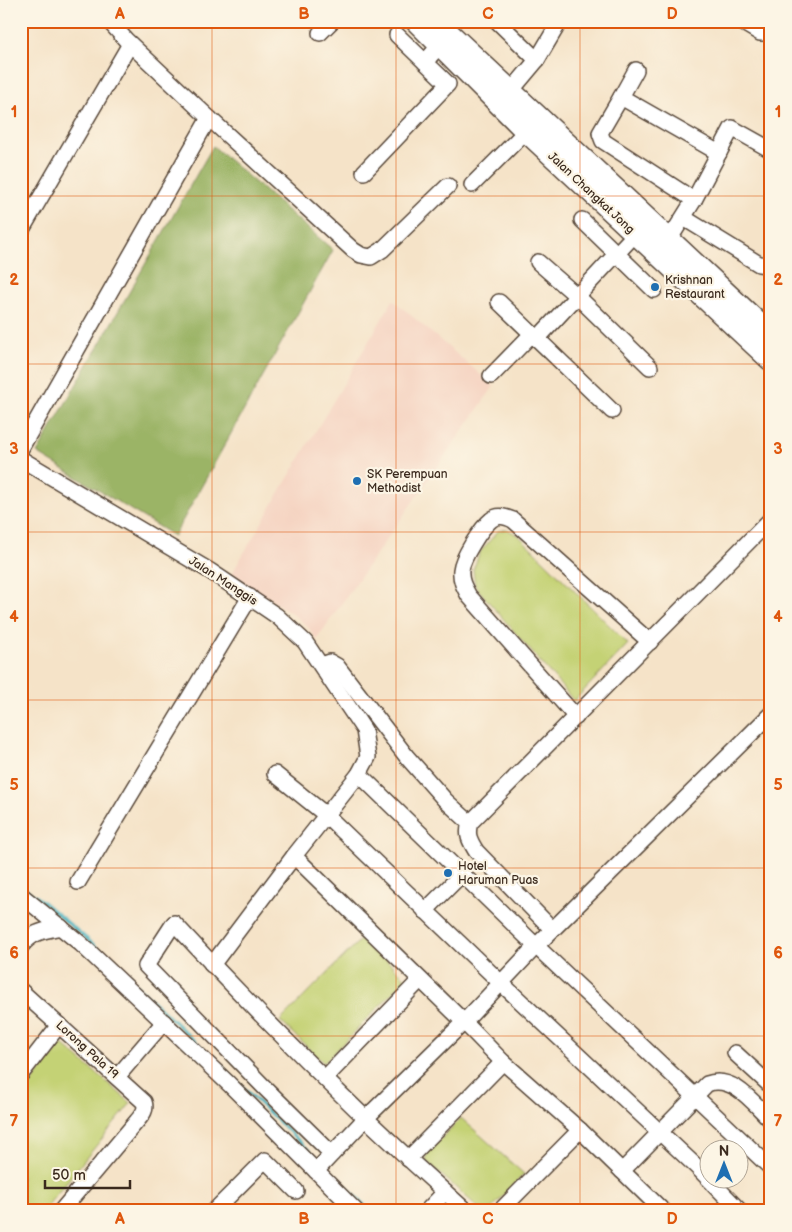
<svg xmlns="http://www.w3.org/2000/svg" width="792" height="1232" font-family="'Balsamiq Sans',sans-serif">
<rect width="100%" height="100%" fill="#fcf5e5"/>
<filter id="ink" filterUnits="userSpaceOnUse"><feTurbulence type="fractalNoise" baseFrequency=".02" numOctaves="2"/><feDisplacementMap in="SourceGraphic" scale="10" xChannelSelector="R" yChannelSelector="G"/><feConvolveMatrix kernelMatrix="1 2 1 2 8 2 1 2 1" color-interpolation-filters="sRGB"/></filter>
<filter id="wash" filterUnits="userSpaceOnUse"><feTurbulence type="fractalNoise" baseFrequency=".0096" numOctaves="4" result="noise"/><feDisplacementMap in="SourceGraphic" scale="20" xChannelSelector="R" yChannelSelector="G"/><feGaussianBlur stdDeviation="1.12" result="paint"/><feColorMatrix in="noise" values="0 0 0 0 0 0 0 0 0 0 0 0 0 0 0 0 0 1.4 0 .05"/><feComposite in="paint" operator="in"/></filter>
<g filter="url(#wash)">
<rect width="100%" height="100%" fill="#f5e3c8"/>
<polygon fill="#f5d3c1" points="393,300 494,386 316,640 309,628 293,614 231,575"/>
<g fill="#c4d274" stroke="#807e49">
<polygon points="507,529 519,536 628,644 574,701 475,586 473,570 480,552 498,531"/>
<polygon points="363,937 406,979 324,1063 280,1021"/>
<polygon points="62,1044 131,1103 43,1211 21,1211 21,1096"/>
<polygon points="461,1118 524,1174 491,1209 480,1209 426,1161 427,1153"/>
</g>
<polygon fill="#9bb466" stroke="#6b6f42" points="213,146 333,250 174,536 37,453"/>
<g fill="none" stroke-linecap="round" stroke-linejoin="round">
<g stroke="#45b3c1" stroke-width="3">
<polyline points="21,886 43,902 94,945 320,1161"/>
<polyline points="326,1168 371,1211"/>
</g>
</g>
</g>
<g filter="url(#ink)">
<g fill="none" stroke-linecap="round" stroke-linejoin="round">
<g stroke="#574638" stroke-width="18">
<g id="minor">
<polyline points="109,21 126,40 209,118 353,250 361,255 371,257 382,250 448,186"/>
<polyline points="497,21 537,60"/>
<polyline points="740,21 760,33 771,33"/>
<polyline points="320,33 332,21"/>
<polyline points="397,35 425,62"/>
<polyline points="506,97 537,60 560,21"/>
<polyline points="621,97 636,70"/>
<polyline points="364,172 448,84 425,62 440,45"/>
<polyline points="472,185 526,131"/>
<polyline points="694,200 603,141 600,133 621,97 719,153"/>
<polyline points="684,218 759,264 767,265 771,263"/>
<polyline points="582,220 654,290"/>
<polyline points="21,231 130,44"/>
<polyline points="669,240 694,200 732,128 771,150"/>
<polyline points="538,262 577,296 650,367"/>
<polyline points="499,302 612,411"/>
<polyline points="537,339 635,234"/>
<polyline points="491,376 532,334"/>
<polyline points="21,448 209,118"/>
<polyline points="21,459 210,571 277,616 305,642 364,730 368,757 359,774 294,856 212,965"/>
<polyline points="321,665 330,662 337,666 407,757 445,800 470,823"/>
<path d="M576 717 469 596C464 587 460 580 461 570 462 558 481 528 491 520 498 514 506 517 513 520L650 642"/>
<polyline points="275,774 326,815 501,983 698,1168 740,1211"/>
<polyline points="359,774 536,946 771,1168"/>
<polyline points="294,856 464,1022 503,1062 580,1130 663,1211"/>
<polyline points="78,882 250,597"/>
<polyline points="21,895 81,944 229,1084 356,1211"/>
<polyline points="425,911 462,874"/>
<path d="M552 929 476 851C470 841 466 835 470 823L771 519"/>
<path d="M21 946C34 931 43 931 61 927"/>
<path d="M21 991 144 1102C147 1110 142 1115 137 1121L61 1211"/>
<polyline points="735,1053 771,1086"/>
<polyline points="21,1074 59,1025"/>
<polyline points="117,1077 164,1022"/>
<polyline points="325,1078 420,980"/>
<path d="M332 1154 266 1089 146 966 174 923C267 1024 364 1120 466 1211"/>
<polyline points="408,1159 503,1062"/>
<polyline points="316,1171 365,1119 464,1022 536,946 771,714"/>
<path d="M622 1171 707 1084C733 1074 754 1104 771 1120"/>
<polyline points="214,1211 265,1160 296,1191"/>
<polyline points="427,1211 445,1192"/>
<polyline points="500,1211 580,1130"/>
</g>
</g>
<g stroke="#574638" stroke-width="24">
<g id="highway">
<polyline points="416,21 526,131 771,360"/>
<polyline points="436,21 771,335"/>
</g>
</g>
<use href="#minor" stroke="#fff" stroke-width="15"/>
<use href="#highway" stroke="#fff" stroke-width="21"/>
</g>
</g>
<path fill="none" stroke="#df570d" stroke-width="1" stroke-opacity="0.55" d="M212 21V1211M396 21V1211M580 21V1211M21 196H771M21 364H771M21 532H771M21 700H771M21 868H771M21 1036H771"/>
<g fill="#1f6fb2" stroke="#fcf5e5" stroke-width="2">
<circle cx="655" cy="287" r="5"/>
<circle cx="357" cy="481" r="5"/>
<circle cx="448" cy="873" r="5"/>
</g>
<g text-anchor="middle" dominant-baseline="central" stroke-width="4.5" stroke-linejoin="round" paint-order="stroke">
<g font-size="12" fill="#3b2a1e" stroke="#fcf5e5">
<text transform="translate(591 193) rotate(43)">Jalan Changkat Jong</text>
<text transform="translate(223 581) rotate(33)">Jalan Manggis</text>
<text transform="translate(87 1050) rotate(42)">Lorong Pala 19</text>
</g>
<g font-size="12" fill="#3b2a1e" stroke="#fcf5e5" text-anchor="start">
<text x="665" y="280">Krishnan<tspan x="665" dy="14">Restaurant</tspan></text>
<text x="367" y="474">SK Perempuan<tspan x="367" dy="14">Methodist</tspan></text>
<text x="458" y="866">Hotel<tspan x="458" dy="14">Haruman Puas</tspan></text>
</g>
</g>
<rect width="792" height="1232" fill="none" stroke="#fcf5e5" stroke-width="55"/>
<g transform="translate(724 1164)"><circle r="24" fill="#fcf5e5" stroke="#afa495"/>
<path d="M0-4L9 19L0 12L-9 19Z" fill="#1f6fb2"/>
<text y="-8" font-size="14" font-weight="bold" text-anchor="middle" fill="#3b2a1e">N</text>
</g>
<path d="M45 1180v8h85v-8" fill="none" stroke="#3b2a1e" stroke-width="2.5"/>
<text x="52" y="1180" font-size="15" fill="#3b2a1e" stroke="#fcf5e5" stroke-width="4" paint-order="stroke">50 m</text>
<rect x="28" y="28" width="736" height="1176" fill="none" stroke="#df570d" stroke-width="2"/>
<g font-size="16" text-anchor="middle" font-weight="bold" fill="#df570d">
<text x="120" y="19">A</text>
<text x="304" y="19">B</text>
<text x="488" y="19">C</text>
<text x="672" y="19">D</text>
<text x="14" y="117">1</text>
<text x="778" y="117">1</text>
<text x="14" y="285">2</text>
<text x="778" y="285">2</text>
<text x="14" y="454">3</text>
<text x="778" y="454">3</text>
<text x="14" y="622">4</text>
<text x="778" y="622">4</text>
<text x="14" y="790">5</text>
<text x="778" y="790">5</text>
<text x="14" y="958">6</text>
<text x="778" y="958">6</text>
<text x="14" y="1126">7</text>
<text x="778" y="1126">7</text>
<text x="120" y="1224">A</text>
<text x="304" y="1224">B</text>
<text x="488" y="1224">C</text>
<text x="672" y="1224">D</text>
</g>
</svg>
